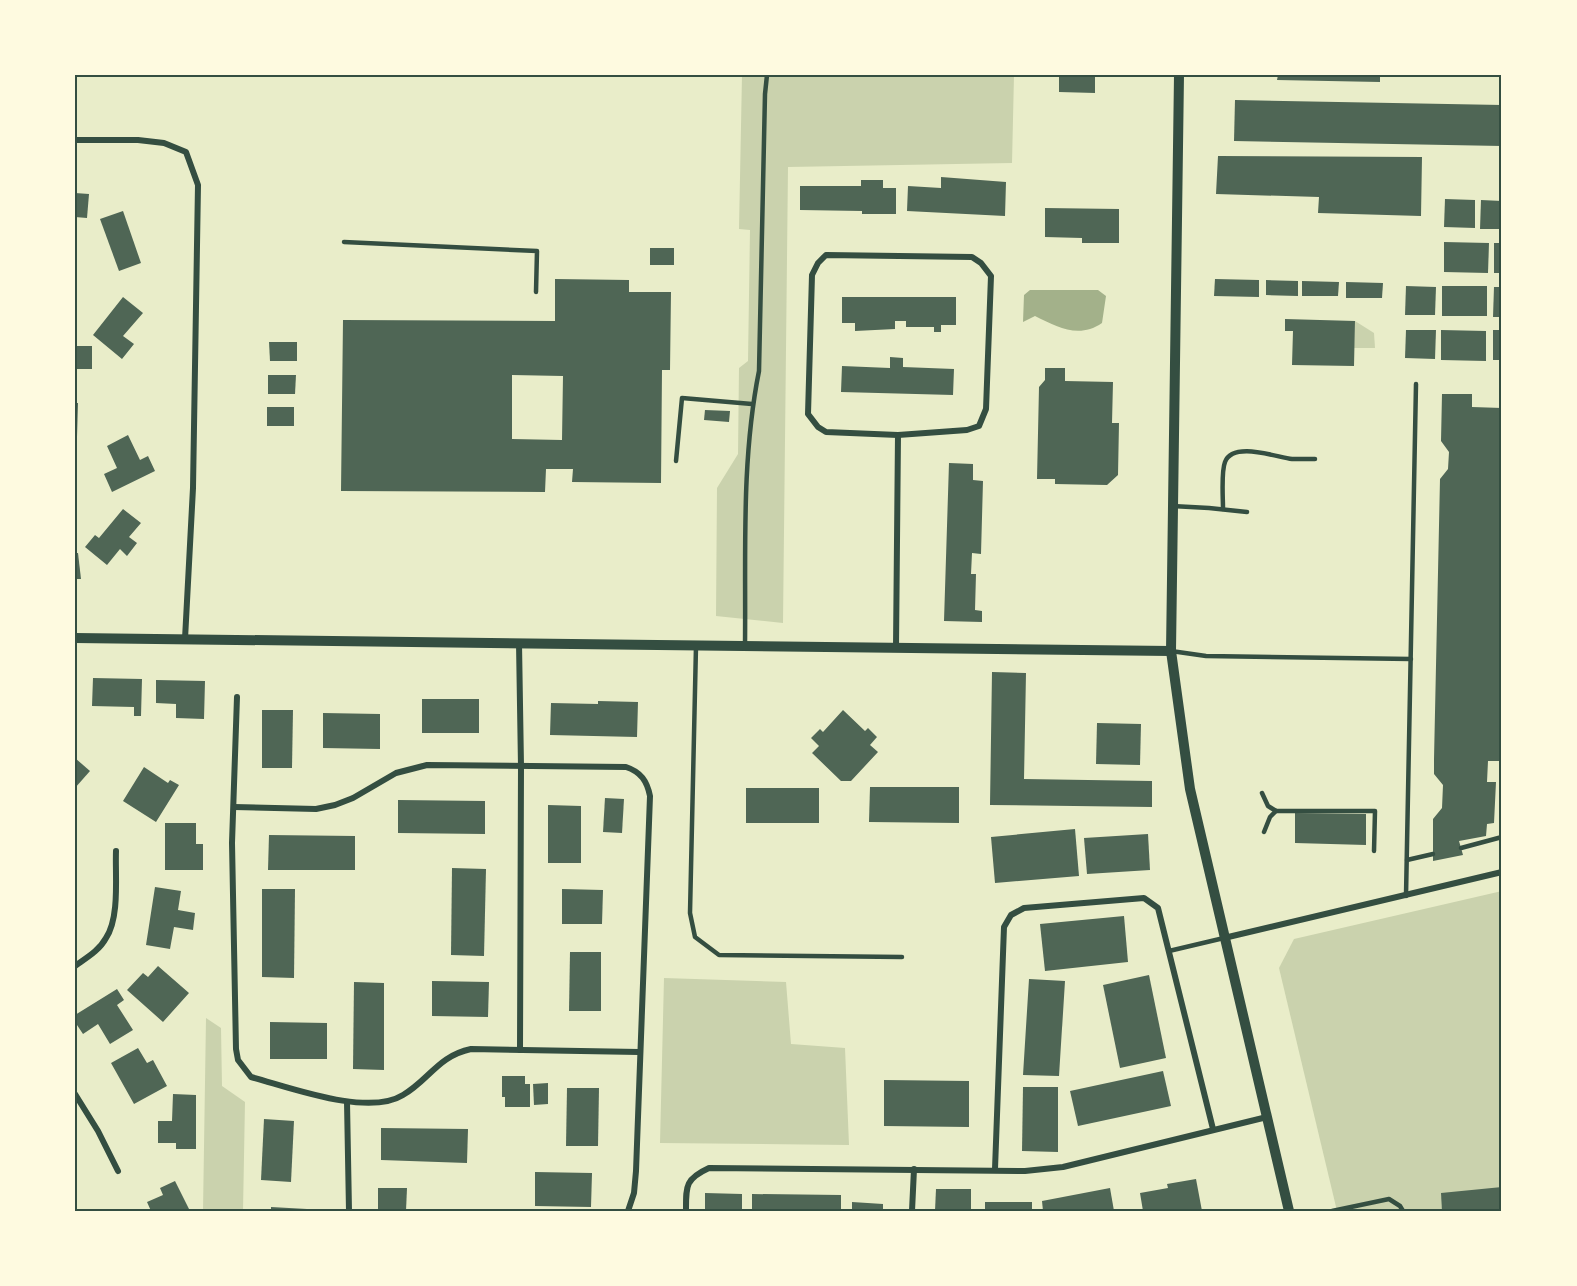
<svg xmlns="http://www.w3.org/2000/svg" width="1577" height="1286" font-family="'Roboto Serif',serif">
<rect width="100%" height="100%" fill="#e9edc9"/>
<g fill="#cad2ad">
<polygon points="742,75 1014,75 1012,163 788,167 783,623 716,616 717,488 738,454 739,368 748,361 750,230 739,229"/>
<polygon points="1355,321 1374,333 1375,348 1354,348"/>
<polygon points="1502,891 1502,1211 1337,1211 1279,968 1294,939"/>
<polygon points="664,978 786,982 791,1044 845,1048 849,1145 660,1143"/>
<polygon points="206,1018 221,1028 222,1086 245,1102 243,1211 203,1211"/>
</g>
<path fill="#a3b18a" d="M1030 290H1098L1106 296 1102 323C1079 339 1057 327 1035 316L1023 322 1024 295Z"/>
<g fill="#4f6655" fill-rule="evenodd">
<polygon points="1059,75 1095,75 1095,93 1059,92"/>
<polygon points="1278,75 1380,75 1380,82 1277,80"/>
<polygon points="1235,100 1502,105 1502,146 1234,141"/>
<polygon points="1218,156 1422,157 1421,216 1318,213 1319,197 1216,194"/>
<polygon points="941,177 1006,182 1005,216 907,211 908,186 941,188"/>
<polygon points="861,180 883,180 883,188 896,188 896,214 862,214 862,211 800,210 800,186 861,186"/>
<polygon points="75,193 89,194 87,218 75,217"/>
<polygon points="1445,199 1475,200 1475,228 1444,227"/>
<polygon points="1481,200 1502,201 1502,229 1480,229"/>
<polygon points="1045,208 1119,209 1119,243 1082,243 1082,238 1045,237"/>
<polygon points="123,211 141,263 119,271 100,219"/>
<polygon points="1444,242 1489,243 1488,273 1444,272"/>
<rect x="1494" y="243" width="8" height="30"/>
<rect x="650" y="248" width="24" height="17"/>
<path d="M555 279 629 280V292H671L670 370H662L661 483 572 482 573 469H546L545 492 341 491 343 320 555 321ZM512 375 563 376 562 440 512 439Z"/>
<polygon points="1215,279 1259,280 1259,297 1214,296"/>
<polygon points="1266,280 1298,281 1298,296 1266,295"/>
<polygon points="1302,281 1339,282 1338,296 1302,296"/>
<polygon points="1346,282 1383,283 1382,298 1346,298"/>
<polygon points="1406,286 1436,287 1435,315 1405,315"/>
<rect x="1442" y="286" width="45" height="30"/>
<polygon points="1494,287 1502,287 1502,317 1493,317"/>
<polygon points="123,297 143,313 123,336 134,344 122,359 93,335"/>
<polygon points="842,297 956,297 956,325 941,325 941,332 934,332 934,327 906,327 906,321 895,321 895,329 855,331 855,323 842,323"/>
<polygon points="1285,319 1355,321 1354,366 1292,365 1293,331 1285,331"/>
<polygon points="1406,330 1436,330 1435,359 1405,358"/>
<polygon points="1441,330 1486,331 1486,361 1441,360"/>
<rect x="1493" y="330" width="9" height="30"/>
<polygon points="269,342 297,342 297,361 270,361"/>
<rect x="75" y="346" width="17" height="23"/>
<polygon points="890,357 903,358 903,367 954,369 953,395 841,392 842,366 890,368"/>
<polygon points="1045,368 1065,368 1065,381 1113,382 1112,423 1119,423 1118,475 1107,485 1055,484 1055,479 1037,479 1039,387 1045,380"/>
<polygon points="268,375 296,375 295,394 268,394"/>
<polygon points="1442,394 1472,394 1472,407 1502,408 1502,761 1488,761 1487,782 1496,782 1494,823 1487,824 1486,836 1459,841 1463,855 1433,861 1433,819 1442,808 1443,785 1434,774 1434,759 1440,479 1448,469 1449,452 1441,441"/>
<polygon points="75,403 78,403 77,437 75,437"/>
<rect x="267" y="407" width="27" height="19"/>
<polygon points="705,410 730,411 729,422 704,420"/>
<polygon points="128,435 140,460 148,456 155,471 112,492 104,474 117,468 107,446"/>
<polygon points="949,463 973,464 973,480 983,481 981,554 972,553 971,574 976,574 975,610 982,611 982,622 944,621"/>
<polygon points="123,509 141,523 129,537 137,543 127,556 120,549 107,565 85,547 95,535 99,538"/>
<polygon points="75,553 78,553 81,579 75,579"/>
<polygon points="992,672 1026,673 1024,779 1152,781 1152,807 990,805"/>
<polygon points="93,678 142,679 141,716 134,716 134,707 92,706"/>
<polygon points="156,680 205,681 204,719 176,718 176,704 156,703"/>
<rect x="422" y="699" width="57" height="34"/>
<polygon points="598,701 638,702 637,737 550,735 551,703 598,704"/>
<polygon points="262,710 293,710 292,768 262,768"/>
<polygon points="843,710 865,731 868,728 877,737 870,745 878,752 851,781 841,781 812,753 819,746 811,738 820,729 823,732"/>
<polygon points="323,713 380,714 380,749 323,748"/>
<polygon points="1097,723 1141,724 1140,765 1096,764"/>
<polygon points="75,758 90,771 75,788"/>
<polygon points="144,767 168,783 170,780 179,785 156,822 123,801"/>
<polygon points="870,787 959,787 959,823 869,822"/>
<rect x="746" y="788" width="73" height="35"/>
<polygon points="605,798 624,799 622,833 603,832"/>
<polygon points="398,800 485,801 485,834 398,833"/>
<polygon points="548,805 581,806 581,863 548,863"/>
<polygon points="1295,813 1366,814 1366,845 1295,843"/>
<polygon points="165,823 196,823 196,844 203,844 203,870 165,870"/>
<polygon points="1075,829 1079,876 995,883 991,837"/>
<polygon points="1148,834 1150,870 1087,874 1084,838"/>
<polygon points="269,835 355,836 355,870 268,870"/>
<polygon points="452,868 486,869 484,956 451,955"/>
<polygon points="155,887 181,891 178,910 195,913 193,930 174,927 170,949 146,945"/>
<polygon points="262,889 295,889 294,978 262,977"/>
<polygon points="562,889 603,890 602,924 562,924"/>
<polygon points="1124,916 1128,962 1045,971 1040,924"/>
<polygon points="570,952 601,952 601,1011 569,1011"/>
<polygon points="158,966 189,993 163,1022 127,990 143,973 148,977"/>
<polygon points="1149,975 1166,1058 1120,1068 1103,985"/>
<polygon points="1029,979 1065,981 1059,1076 1023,1075"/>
<polygon points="432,981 489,982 488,1017 432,1016"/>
<polygon points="354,982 384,983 384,1070 353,1069"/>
<polygon points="117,989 124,1000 117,1005 133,1030 110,1044 98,1024 83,1034 75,1022 75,1015"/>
<polygon points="270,1022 327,1023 327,1059 270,1059"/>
<polygon points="138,1048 147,1063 153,1060 167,1086 134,1104 111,1063"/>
<polygon points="1163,1071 1171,1106 1078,1126 1070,1091"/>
<polygon points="502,1076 525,1076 525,1084 530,1084 530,1107 505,1107 505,1097 502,1097"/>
<polygon points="884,1080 969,1081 969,1127 884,1126"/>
<polygon points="548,1083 548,1104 534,1105 533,1084"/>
<polygon points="1023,1087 1058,1087 1058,1152 1022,1151"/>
<polygon points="567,1088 599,1088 598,1146 566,1146"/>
<polygon points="173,1094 196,1095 196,1149 176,1149 176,1143 158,1143 158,1121 172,1121"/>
<polygon points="264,1119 294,1121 291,1182 261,1180"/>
<polygon points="381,1128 468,1129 467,1163 381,1160"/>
<polygon points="535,1172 592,1173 591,1207 535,1206"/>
<polygon points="1196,1179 1202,1211 1143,1211 1140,1193 1168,1188 1167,1184"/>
<polygon points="175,1181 190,1211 151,1211 147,1202 163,1195 160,1188"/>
<polygon points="1502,1187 1502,1211 1442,1211 1441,1193"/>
<polygon points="378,1188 407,1188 406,1211 378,1211"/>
<polygon points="1110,1188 1114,1211 1043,1211 1042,1201"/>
<polygon points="936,1189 971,1189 971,1211 935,1211"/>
<polygon points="705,1193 742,1194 742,1211 705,1211"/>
<polygon points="752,1194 841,1195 841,1211 752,1211"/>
<polygon points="852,1202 883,1204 883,1211 852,1211"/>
<rect x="985" y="1202" width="47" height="9"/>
<polygon points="271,1207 307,1209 306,1211 271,1211"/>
</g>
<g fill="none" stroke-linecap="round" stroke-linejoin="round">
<g stroke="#344e41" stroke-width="4.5">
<polyline points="344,242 537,251 536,292"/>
<polyline points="676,461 682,398 752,404"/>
<polyline points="1172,506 1209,508 1247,512"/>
<path d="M1223 509C1223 497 1221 472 1225 462 1233 441 1276 457 1292 459 1299 459 1308 459 1315 459"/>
<path d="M745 645C746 554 741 461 759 371L765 94 767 75"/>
<polyline points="696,646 690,913 695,937 719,955 902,957"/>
<polyline points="1171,651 1206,656 1411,659"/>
<polyline points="1262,793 1268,806 1276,811 1375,811 1374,851"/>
<polyline points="1264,832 1270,817 1276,811"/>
<polyline points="1461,848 1502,837"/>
<polyline points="1407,860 1433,854"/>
<polyline points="1406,896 1416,384"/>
<polyline points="1169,951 1224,938"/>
<polyline points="1332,1211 1389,1199 1400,1206 1403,1211"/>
</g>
<g stroke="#344e41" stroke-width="6">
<polyline points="75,140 138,140 164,143 186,152 198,185 193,488 185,639"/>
<polygon points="826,255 972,257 981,263 991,276 986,409 979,426 967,430 898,435 826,432 818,427 808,414 812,275 818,263"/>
<polyline points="519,643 521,766 520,1050"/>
<polyline points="896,647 898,435"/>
<path d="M237 697 232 843 236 1049 238 1060 251 1077C289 1087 368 1117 403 1095 429 1080 438 1056 471 1049L639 1052"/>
<path d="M234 807 316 809 335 805 353 798 396 773 427 765 626 767C641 772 647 781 650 796L636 1171 634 1193 628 1211"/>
<polyline points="1224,938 1502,872"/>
<path d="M75 966C86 958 99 951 106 938 120 917 115 875 116 851"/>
<polyline points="75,1094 98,1131 118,1171"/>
<polyline points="347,1102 349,1211"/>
<polyline points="995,1169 1004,927 1011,915 1024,908 1144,898 1158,908 1213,1129"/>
<path d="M686 1211C686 1186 685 1179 709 1168L1025 1171 1063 1167 1267 1117"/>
<polyline points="912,1211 914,1169"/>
</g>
<g stroke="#344e41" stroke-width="10">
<polyline points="1179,75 1171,651 1190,789 1289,1211"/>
<polyline points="75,638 1171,651"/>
</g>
</g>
<rect width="1577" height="1286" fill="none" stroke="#fefae0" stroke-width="153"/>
<rect x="76" y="76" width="1424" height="1134" fill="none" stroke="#344e41" stroke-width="2"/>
</svg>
